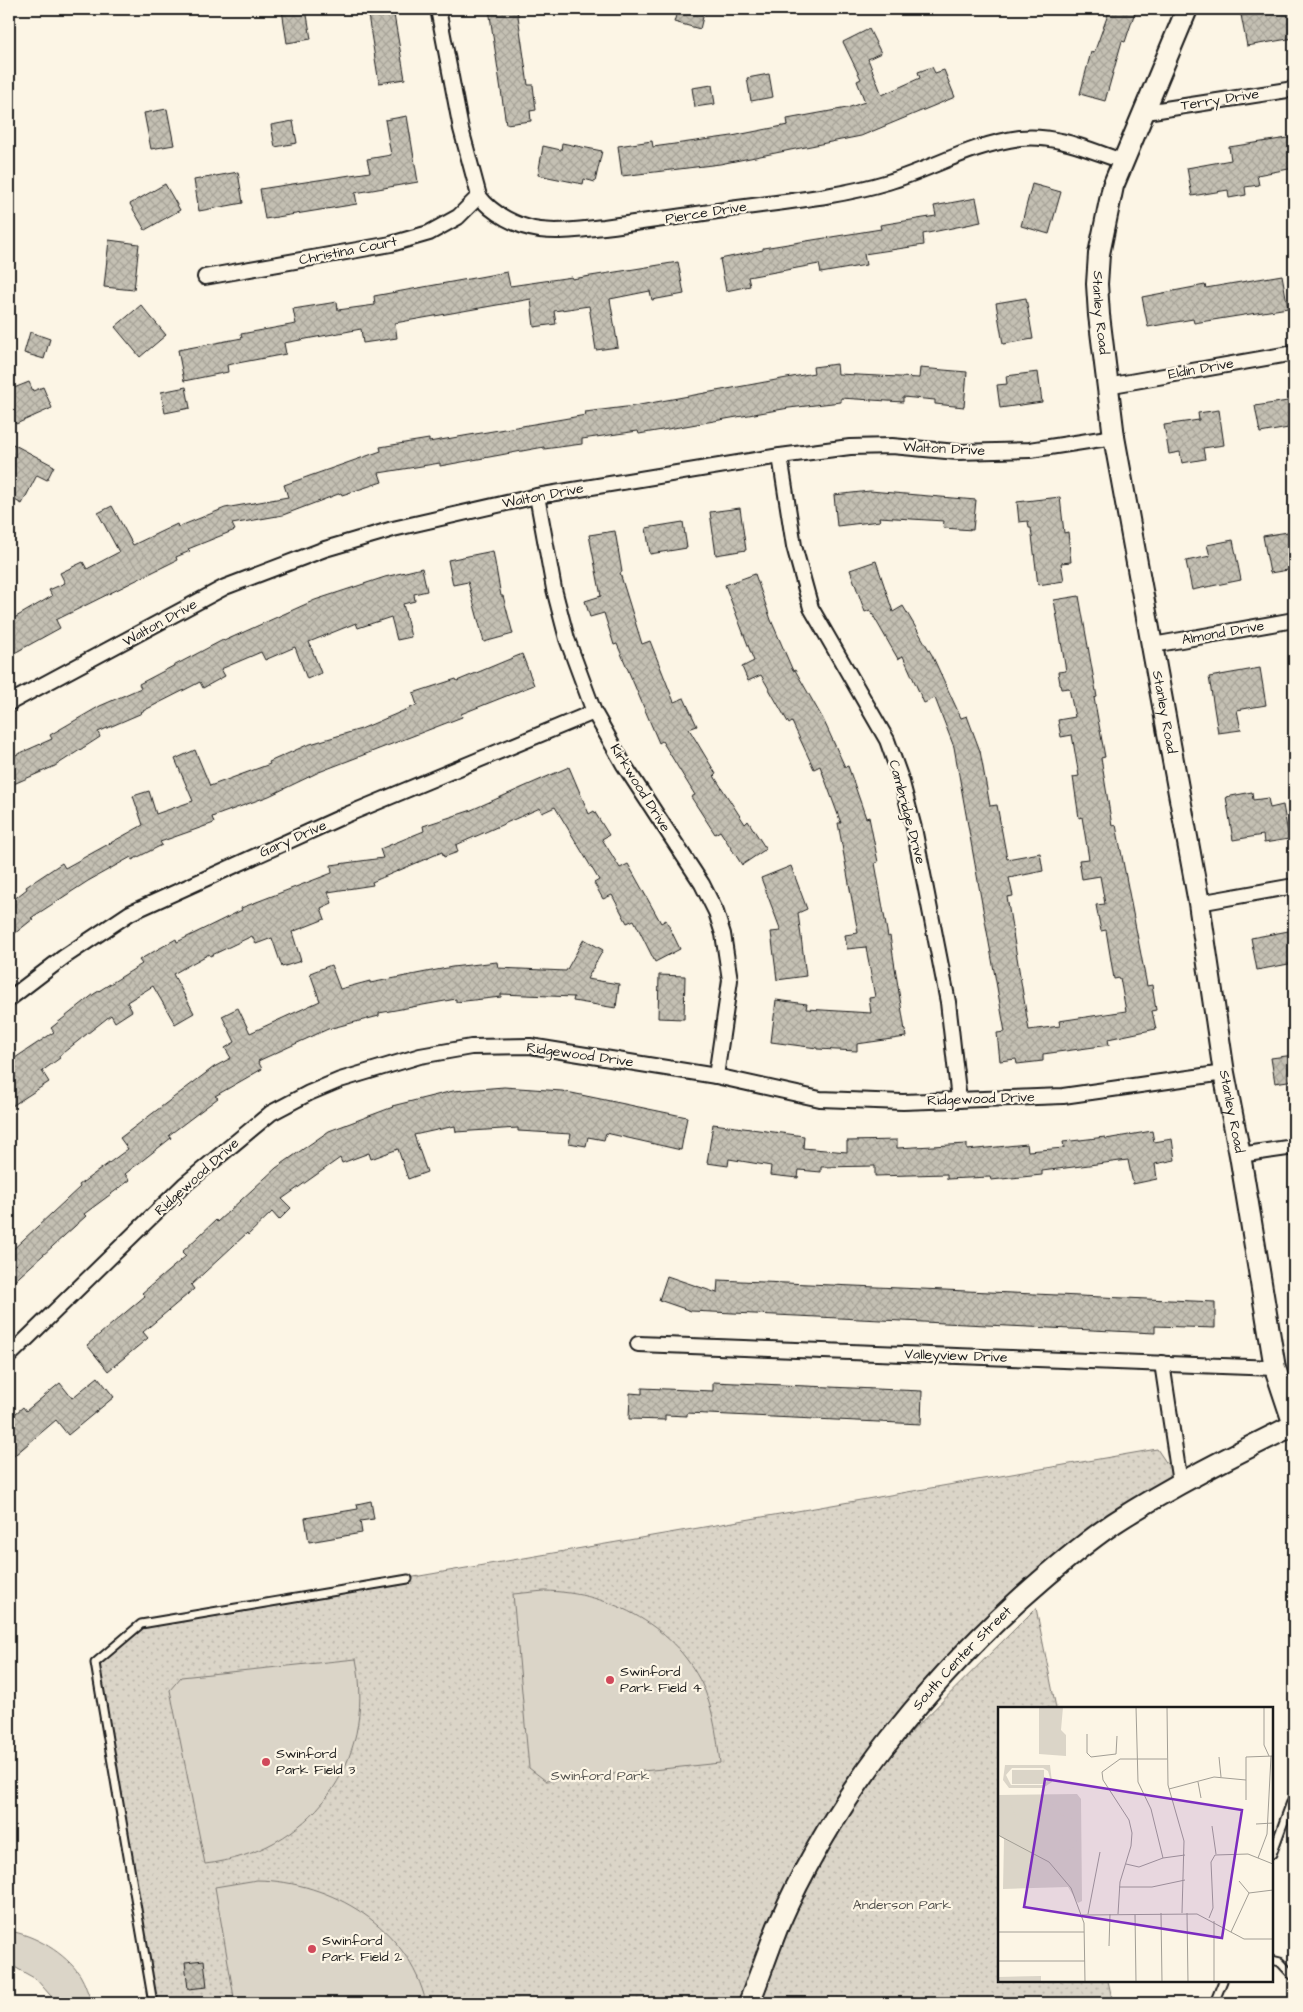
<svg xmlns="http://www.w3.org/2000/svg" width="1303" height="2012" font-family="'Architects Daughter',sans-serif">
<defs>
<pattern id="park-dots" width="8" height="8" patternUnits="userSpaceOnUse" patternTransform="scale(1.25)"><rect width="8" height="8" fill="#dbd5c8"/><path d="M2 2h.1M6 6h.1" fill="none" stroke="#bbb6ab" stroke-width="1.8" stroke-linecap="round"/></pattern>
<pattern id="building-cross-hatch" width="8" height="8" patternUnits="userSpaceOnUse" patternTransform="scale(1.25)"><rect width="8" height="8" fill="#c4c0b3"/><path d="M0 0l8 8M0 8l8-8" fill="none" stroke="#a8a499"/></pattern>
</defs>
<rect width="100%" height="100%" fill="#fcf5e5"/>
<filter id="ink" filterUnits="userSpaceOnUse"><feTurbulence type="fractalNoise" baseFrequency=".02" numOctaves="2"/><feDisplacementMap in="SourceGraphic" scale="10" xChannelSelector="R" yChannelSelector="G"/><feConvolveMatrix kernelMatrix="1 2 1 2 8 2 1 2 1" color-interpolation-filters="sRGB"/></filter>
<g filter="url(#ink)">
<polygon fill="url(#park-dots)" stroke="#7c7872" points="1157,1449 1180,1483 1045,1576 859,1784 1036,1608 1056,1708 999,1708 999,1981 1108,1981 1113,2003 153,2003 95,1663 141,1624"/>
<g fill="#dbd5c8" stroke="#7c7872">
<path d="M544 1591C611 1592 678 1627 705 1691 714 1714 717 1738 720 1763L546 1781 529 1768 513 1594Z"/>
<path d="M356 1659C377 1763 310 1852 205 1864L170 1690 181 1677Z"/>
<path d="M257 1880C331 1881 409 1927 426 2003H235L215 1887Z"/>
<path d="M9 1931C35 1935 65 1953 80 1975 85 1983 88 1994 92 2003H57L36 1979 9 1964Z"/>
</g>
<g fill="url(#building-cross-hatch)" stroke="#1c1c1c">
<polygon points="294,9 306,9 311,39 287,43 282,10"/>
<polygon points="367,9 393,9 405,79 379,83"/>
<polygon points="489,9 517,9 528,85 533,85 536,110 530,111 531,121 506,124"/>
<polygon points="678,9 705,9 700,29 674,22"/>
<polygon points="1110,9 1136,9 1125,42 1122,41 1105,101 1080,94 1091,52 1094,53"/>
<polygon points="1258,9 1294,9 1294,38 1247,46 1241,15 1259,12"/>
<polygon points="869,29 881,53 868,59 882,95 920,78 918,72 932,67 935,73 944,70 955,97 861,136 720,164 622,176 618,146 652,141 653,147 732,136 788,125 787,119 847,108 865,102 857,81 861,79 843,42"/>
<polygon points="769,74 773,97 751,101 747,78"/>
<polygon points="712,85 715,104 695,107 692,88"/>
<polygon points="167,109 174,145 151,149 144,113"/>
<polygon points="407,116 418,182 355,193 357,204 265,219 260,189 370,172 367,159 391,155 385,120"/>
<polygon points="293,121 297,143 275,147 271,125"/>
<polygon points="1294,137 1294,168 1257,175 1259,185 1245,187 1246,195 1229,198 1228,190 1192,196 1187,168 1231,160 1229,147"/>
<polygon points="562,143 602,151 595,182 584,179 583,184 538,175 543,146 561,150"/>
<polygon points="238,172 243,203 199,211 194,180"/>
<polygon points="165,184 180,210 145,230 130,204"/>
<polygon points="1032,184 1061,192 1049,234 1021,226"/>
<polygon points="976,198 981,222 923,234 924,245 864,254 866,265 821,273 819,264 748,277 750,286 726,291 720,259 763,250 763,248 881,229 880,225 936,216 934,206"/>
<polygon points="109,240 139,244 134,290 104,287"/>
<polygon points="678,262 684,294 652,300 650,291 610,299 618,347 596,350 589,306 554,311 556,324 534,327 531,299 395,323 397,338 363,343 361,329 284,343 286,354 227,365 228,372 184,381 178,350 242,338 241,334 296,324 293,309 337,302 338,310 375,305 374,296 507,272 510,286 572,277 572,279"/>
<polygon points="1282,275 1288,308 1194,323 1193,319 1148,327 1142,297 1205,285 1206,288"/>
<polygon points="1026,298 1033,339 1003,344 996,303"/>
<polygon points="141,305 166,335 140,357 115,327"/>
<polygon points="30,332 50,339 44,359 24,353"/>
<polygon points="837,364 838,374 919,378 920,368 967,372 964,407 935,404 935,400 903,397 903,402 841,398 841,402 789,408 639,434 638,431 582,439 582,444 544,449 544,447 440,466 440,463 379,473 382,482 342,495 341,493 283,515 232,524 235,530 188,549 190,551 176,557 177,560 56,620 60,628 9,656 9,621 52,596 49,590 65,583 60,573 83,562 87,569 119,552 98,513 112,506 133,545 177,524 178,527 225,508 288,497 284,485 381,451 380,447 429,439 429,442 586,415 585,412 634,406 738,387 814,373 813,367"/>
<polygon points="1038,372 1042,402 1000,408 997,385 1007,384 1006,376"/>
<polygon points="29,382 33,391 43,387 52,408 16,424 9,408 9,390"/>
<polygon points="186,387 190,408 165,413 161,392"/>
<polygon points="1294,400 1294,427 1260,433 1255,406"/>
<polygon points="1219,410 1224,445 1203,448 1205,459 1182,463 1180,452 1169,454 1164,425 1199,420 1198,413"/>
<polygon points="9,442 54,466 47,480 37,475 22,504 9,497"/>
<polygon points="870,491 976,500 973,530 943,528 944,521 879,517 880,521 837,526 834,495"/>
<polygon points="1060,497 1064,533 1068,532 1071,562 1061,563 1064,581 1038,585 1031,528 1029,528 1028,521 1019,522 1017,502"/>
<polygon points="740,508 746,550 716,555 710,512"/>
<polygon points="683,522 687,548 650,554 646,528"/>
<polygon points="615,531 622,572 620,573 642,644 650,641 674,702 684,698 697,726 689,729 716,774 714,776 745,824 748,821 766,849 742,865 720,831 715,834 691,797 695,795 662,741 659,743 617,644 614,645 604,613 590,617 585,601 601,596 589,535"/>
<polygon points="1294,531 1294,569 1270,573 1263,536"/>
<polygon points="1233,540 1241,580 1192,590 1186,561 1210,556 1207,545"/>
<polygon points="493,551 501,596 503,596 513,634 484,642 468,582 453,585 448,560"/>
<polygon points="876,561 893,612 903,606 932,655 961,718 967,716 980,751 990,806 997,805 1007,859 1040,853 1043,871 1009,878 1013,896 1007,897 1029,1030 1060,1026 1059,1021 1126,1011 1120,978 1114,979 1106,930 1101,931 1096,905 1105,904 1100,876 1082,879 1079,860 1089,859 1082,817 1079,818 1073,777 1079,776 1072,735 1061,737 1058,720 1075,717 1069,688 1061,689 1058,672 1066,671 1054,600 1079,596 1097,697 1094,698 1105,757 1101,758 1112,826 1116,825 1147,986 1152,985 1156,1010 1152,1011 1156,1029 1108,1039 1109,1045 1043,1054 1043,1061 1017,1064 1016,1059 1000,1061 997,1033 1005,1032 954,747 935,698 924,703 903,656 898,659 870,610 865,612 850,570"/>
<polygon points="422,568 427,591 414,594 415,601 403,604 411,637 397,640 391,617 358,628 356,623 309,642 321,673 307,679 295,647 265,660 261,652 221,669 225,676 203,688 200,682 141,712 142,713 98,732 100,737 55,766 9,786 9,758 52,739 50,735 100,706 141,688 139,684 223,640 224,641 315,600 385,577"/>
<polygon points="755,574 771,620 793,671 795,670 823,719 845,767 848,766 866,818 869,817 878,862 875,863 888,937 890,936 906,1037 857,1044 857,1051 817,1049 817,1048 771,1042 776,1000 807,1004 806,1009 871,1013 869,998 875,997 866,947 847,949 845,935 858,933 838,823 841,823 820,766 814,769 792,722 789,724 761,675 748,681 742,667 754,661 725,585"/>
<polygon points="522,654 534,685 461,714 462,717 319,772 269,796 212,817 214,823 160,842 162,845 132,860 131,857 88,881 31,918 33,919 9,938 9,903 27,889 26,887 62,863 65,868 143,825 133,796 149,791 156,814 193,801 175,759 195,750 210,786 270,764 269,762 307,745 361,729 417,705 413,693 456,679 457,681"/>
<polygon points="1260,668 1266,705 1237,710 1241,730 1218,733 1209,677"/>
<polygon points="569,767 589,814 594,811 609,835 602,839 620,868 628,864 661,923 666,920 680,949 655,962 634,920 627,923 612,895 603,899 594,883 599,880 555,807 542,813 540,808 456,845 458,852 444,857 442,852 372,882 373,885 328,892 332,903 321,908 325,919 292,932 301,961 282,967 272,938 256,944 252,936 210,956 209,954 173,974 194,1013 175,1024 153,986 127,1002 132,1011 115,1022 111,1015 59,1056 60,1058 42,1071 49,1082 9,1108 9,1062 54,1032 51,1028 94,994 142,964 139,960 176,939 177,942 242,910 241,908 332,873 331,865 383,858 380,849 424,831 423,826 469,811"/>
<polygon points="1252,792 1253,800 1268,798 1270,808 1283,805 1289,839 1264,843 1263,835 1233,840 1226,797"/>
<polygon points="791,866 807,909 798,913 806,976 777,980 771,932 781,931 761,878"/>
<polygon points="1294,930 1294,963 1257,970 1251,938"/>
<polygon points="584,939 603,950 587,979 619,984 616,1008 573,1001 574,997 501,994 501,997 456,1002 456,999 379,1013 379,1016 328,1029 258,1061 262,1069 215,1096 218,1098 169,1135 171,1138 125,1174 130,1180 84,1214 86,1216 9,1286 9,1253 80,1187 79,1185 128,1149 120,1138 214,1067 231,1058 225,1048 235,1042 222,1016 238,1008 250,1033 283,1018 320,1001 310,973 331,965 340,989 370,981 370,983 452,967 497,962 498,968 566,971"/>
<polygon points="659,975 685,976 684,1019 658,1018"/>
<polygon points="1294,1055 1294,1080 1275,1083 1271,1058"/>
<polygon points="504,1087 562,1091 687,1117 681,1150 606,1133 604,1140 588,1137 586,1146 569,1143 571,1134 518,1131 518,1128 456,1132 455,1126 414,1135 427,1172 408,1179 398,1149 371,1159 369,1153 342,1163 340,1158 282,1199 291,1208 279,1220 272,1212 248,1235 247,1233 191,1285 194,1289 143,1332 148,1338 108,1371 87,1345 145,1296 142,1293 186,1256 182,1252 216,1220 217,1222 276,1168 329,1131 393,1107 392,1106 453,1091"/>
<polygon points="713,1124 804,1136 803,1148 847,1152 847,1141 897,1140 897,1148 967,1144 967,1150 1027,1144 1028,1151 1064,1148 1063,1142 1105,1137 1106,1139 1152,1131 1154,1142 1172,1139 1175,1160 1155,1164 1157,1179 1133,1184 1128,1160 1042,1171 1042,1175 991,1180 990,1177 947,1179 947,1174 875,1176 875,1166 821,1167 821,1172 799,1170 798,1178 770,1175 771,1166 729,1159 728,1166 707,1163"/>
<polygon points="667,1276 717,1293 718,1280 1215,1302 1215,1328 1155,1326 1155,1333 691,1311 659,1300"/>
<polygon points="98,1377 114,1397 68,1435 56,1420 9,1460 9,1419 23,1407 26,1411 60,1383 72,1398"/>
<polygon points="713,1382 922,1391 921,1424 687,1413 687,1416 665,1415 665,1420 629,1419 630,1393 642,1394 642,1388 713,1391"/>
<polygon points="371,1501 374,1519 360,1521 362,1533 309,1542 305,1518 358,1509 357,1504"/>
<polygon points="204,1960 207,1987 188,1989 185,1962"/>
</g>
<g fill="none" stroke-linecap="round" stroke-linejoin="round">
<g stroke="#1c1c1c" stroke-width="11">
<g id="lane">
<polyline points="1272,1854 1294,1794"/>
<polyline points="1272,1960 1280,1962 1294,1977"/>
<polyline points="153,2003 95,1663 141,1624 408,1579"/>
<polyline points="1214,2003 1223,1981"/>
</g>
</g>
<g stroke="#1c1c1c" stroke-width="18">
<g id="street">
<path d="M438 9 461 129 479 196C492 214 518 227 540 230 561 233 583 229 604 227 644 222 684 216 724 210 778 202 835 198 888 182 934 168 970 145 1020 138 1055 134 1089 150 1122 161"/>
<polyline points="1146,112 1294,89"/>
<polyline points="205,277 391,244 429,233 458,217 479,196"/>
<polyline points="1107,386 1294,353"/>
<polyline points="780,456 794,546 811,608 887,740 901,779 914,828 948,1002 959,1100"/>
<polyline points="537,496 554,589 567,639 594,712 624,765 702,884 716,912 723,934 730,980 716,1076"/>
<polyline points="1153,645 1294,620"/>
<polyline points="9,703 225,587 325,549 393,529 537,496 780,456 850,447 892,446 957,452 1030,450 1114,437"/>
<polyline points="1199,903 1294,886"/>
<polyline points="9,999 64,957 130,913 346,815 594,712"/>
<polyline points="1240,1155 1294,1147"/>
<polyline points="638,1344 1275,1368"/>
<polyline points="9,1356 184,1185 271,1113 309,1093 340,1080 420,1056 471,1047 530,1046 716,1076 820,1099 903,1102 1063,1096 1224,1073"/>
<polyline points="1162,1363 1180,1483"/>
</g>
</g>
<g stroke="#1c1c1c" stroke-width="24">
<g id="secondary">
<path id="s1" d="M1187 9 1113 186 1099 254 1097 284 1099 315 1114 437 1199 903 1224 1073 1240 1155 1275 1368 1294 1425"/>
<path id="s2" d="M749 2003C759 1978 768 1951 778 1926 832 1802 919 1692 1018 1601 1048 1574 1080 1546 1114 1523 1171 1486 1233 1455 1294 1425"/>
</g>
</g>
<use href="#lane" stroke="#fcf5e5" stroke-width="7"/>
<use href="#street" stroke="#fcf5e5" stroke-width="14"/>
<use href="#secondary" stroke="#fcf5e5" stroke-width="20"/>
</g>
</g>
<g fill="#d1495b" stroke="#fcf5e5" stroke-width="2">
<circle cx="610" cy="1680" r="5"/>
<circle cx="266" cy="1762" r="5"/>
<circle cx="312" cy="1949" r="5"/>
</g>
<g text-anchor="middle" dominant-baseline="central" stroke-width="4.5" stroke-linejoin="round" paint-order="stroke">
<g font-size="14" fill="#1c1c1c" stroke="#fcf5e5">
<text transform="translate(1220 100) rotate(-9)">Terry Drive</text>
<text transform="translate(706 213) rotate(-9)">Pierce Drive</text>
<text transform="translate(348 251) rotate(-11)">Christina Court</text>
<text stroke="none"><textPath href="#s1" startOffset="320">Stanley Road</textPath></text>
<text transform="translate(1201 369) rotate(-10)">Eldin Drive</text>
<text transform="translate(944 449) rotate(3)">Walton Drive</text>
<text transform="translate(543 496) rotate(-11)">Walton Drive</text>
<text transform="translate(160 623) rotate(-29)">Walton Drive</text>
<text transform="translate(1223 633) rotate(-10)">Almond Drive</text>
<text stroke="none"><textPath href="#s1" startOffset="725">Stanley Road</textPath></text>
<text transform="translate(640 788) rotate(58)">Kirkwood Drive</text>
<text transform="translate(907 812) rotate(75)">Cambridge Drive</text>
<text transform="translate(293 839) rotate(-24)">Gary Drive</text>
<text transform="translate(580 1055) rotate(8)">Ridgewood Drive</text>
<text transform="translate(981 1099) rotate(-2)">Ridgewood Drive</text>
<text stroke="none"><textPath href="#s1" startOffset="1130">Stanley Road</textPath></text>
<text transform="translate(197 1177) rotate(-42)">Ridgewood Drive</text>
<text transform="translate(956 1356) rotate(2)">Valleyview Drive</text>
<text stroke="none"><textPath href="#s2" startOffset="409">South Center Street</textPath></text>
</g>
<g font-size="14" fill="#1c1c1c" stroke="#fcf5e5" text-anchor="start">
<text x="620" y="1672">Swinford<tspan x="620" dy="16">Park Field 4</tspan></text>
<text x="276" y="1754">Swinford<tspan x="276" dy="16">Park Field 3</tspan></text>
<text x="322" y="1941">Swinford<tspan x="322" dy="16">Park Field 2</tspan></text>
</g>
<g font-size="14" fill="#555450" stroke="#fcf5e5">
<text x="600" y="1776">Swinford Park</text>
<text x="902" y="1905">Anderson Park</text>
</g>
</g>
<g transform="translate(998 1707)">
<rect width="275" height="275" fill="#fcf5e5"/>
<path d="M79 87 83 92 84 194 80 196 70 180 5 182 6 132 0 128V88ZM43 269V275H0V270Z" fill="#dbd5c8"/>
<path d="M41 0H65L63 23 68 28V49L41 47ZM7 58H52L54 75 45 81H11L5 73ZM14 61H45L50 64 52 71 45 78H13L8 68ZM14 63H46V77H14ZM58 94H76V112L63 108ZM56 95 50 110 37 114V96ZM12 96H31L33 114 18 110ZM62 128 80 129 77 139 67 146 60 147Z" fill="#dbd5c8" fill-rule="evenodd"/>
<path fill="none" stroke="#a29e95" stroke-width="1" d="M138 0 140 75 153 102 165 151M169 0 170 78 186 134 184 206M266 0V38L271 49M89 27V46L93 50 118 47 119 29M221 50 223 70M200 75 203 91M171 82 216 70 248 73M248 93V50L275 49M258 117 275 116M214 119 218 147M0 128 51 155 73 181 86 216 87 275M260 151 269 127 273 49M128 157 141 160 165 151 187 148M241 174 251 186M121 180H154L187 173M251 186 275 183M163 206 164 275M189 206 190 275M90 207 102 145M120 207 122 175 133 139 134 126 131 113 105 73 104 65 122 52H169M137 207 138 275M84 208 199 207 246 232H275M211 211 215 201 213 155 217 148 250 147 275 157M216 214V275M0 225H86M233 225 251 186M111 239 112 207M0 254H87"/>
<path fill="#7b2cbf" fill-opacity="0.15" stroke="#7b2cbf" stroke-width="2.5" d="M47 72 244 103 224 231 26 200Z"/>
<rect width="275" height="275" fill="none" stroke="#1c1c1c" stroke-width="2.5"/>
</g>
<rect width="1303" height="2012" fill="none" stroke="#fcf5e5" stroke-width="30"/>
<rect x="15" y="15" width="1273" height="1982" fill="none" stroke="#1c1c1c" stroke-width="2" filter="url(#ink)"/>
</svg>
